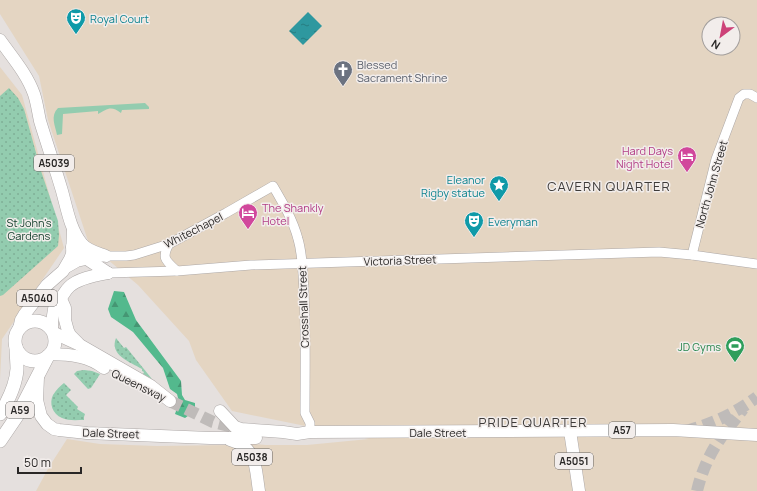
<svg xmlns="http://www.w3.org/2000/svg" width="757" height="491" font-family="Manrope,sans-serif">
<defs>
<pattern id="grass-dots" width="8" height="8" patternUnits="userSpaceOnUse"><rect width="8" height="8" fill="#93ccaf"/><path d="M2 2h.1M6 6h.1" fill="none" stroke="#7faf96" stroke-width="1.8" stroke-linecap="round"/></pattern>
<pattern id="forest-firs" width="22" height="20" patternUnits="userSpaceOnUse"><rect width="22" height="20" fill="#53b98d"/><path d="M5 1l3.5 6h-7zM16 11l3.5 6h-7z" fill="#459673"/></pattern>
<pattern id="water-ripples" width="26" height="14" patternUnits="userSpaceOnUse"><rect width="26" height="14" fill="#2e989f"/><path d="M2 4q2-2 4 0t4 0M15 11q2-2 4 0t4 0" fill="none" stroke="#277c81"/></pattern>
</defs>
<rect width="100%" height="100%" fill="#e5e0de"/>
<g fill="#e4d5c2" fill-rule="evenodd">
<path d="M0 0H757V491H36L49 467 67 439 100 444 157 446 230 445 244 443 266 445H307L369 439 232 411 196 360 189 341 138 285 89 244 48 120 39 76 0 14ZM709 24H733V48H709Z"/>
<polygon points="0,67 22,95 64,248 2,339 0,380"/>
</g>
<g fill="url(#grass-dots)">
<polygon points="9,88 18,98 24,109 41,171 58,221 59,235 58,246 3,295 0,296 0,96"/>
<path d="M116 338 124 348 126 347 152 379 143 374 144 372 142 371V369C130 362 109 355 116 338Z"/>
<polygon points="84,370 92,371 100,374 91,388 88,389 74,374 77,371"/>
<path d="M64 383 71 390 66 395 78 407 77 409 85 414 84 417V420C77 420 68 421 62 418 52 414 49 403 53 395 56 390 60 386 64 383Z"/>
</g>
<polygon fill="url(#forest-firs)" points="114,291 124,292 136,320 181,381 182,395 185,400 195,403 195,411 185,418 175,414 179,402 177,394 170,389 163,368 133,332 111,317 108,309"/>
<path fill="#93ccaf" d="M145 103 149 107V109L122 110 121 113C111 105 107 109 98 114V111L63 114 62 134 57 135C55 125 50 116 58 108Z"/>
<polygon fill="url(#water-ripples)" points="308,12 322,26 303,45 289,31"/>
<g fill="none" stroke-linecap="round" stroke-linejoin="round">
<g stroke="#bfbbb9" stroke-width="12" stroke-dasharray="12 6" stroke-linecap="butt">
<polyline points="170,401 213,422 241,429"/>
<path d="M686 431C712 424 736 413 757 397"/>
<path d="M697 491C701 474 708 457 718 442 725 431 735 420 743 409"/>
</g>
<g stroke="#ada8a7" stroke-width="10">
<g id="minor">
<path d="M169 244C161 258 166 261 177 271"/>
<polyline points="692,255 716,159 739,98 744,94 750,94 757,98"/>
<path d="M64 270 78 262 106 256H126L134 255 169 244 226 213 273 186C283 203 293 220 298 239 303 256 303 275 304 293 306 333 305 373 305 413L310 423V432"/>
<polyline points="108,273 177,271 251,265 659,252 692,255 757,264"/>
</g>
</g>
<g stroke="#ada8a7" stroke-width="13">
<g id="major">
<path d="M0 40C12 57 27 74 34 94 37 103 38 112 40 121 47 144 55 167 62 191 67 209 70 229 82 244 88 251 98 253 106 256"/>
<polyline points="72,247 81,255 108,273"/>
<polyline points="61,299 65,308 65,320 68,331 70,335 78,343"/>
<polyline points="19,329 21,320 24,315 47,285 63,271 70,259 72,254 73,231"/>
<path d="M52 330V322L55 303C64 297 63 293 69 287 78 278 97 275 108 273"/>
<polyline points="54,333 78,344 151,386 170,401"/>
<path d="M50 354C60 355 70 354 80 357 89 359 97 363 104 368"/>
<polyline points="38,377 37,400 41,416 47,424 54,429 59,430 87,433 210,438 256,438"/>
<polyline points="220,411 235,427 241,429 283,432 297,434 310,432 673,430 757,435"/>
<polyline points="570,431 579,491"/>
<path d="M230 440C258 448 255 467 259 491"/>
</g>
</g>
<g stroke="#ada8a7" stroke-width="14">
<g id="highway">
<circle cx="35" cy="341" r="20"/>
<path d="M0 414C8 401 16 385 17 369 17 362 16 354 16 347"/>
<polyline points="0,441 17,416 48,356"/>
</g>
</g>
<use href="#minor" stroke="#fff" stroke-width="9"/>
<use href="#major" stroke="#fff" stroke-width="12"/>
<use href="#highway" stroke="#fff" stroke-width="13"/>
</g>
<defs>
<g id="theatre-pin" transform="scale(1)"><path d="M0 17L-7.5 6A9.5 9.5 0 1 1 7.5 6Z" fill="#0f9aa8" stroke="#f2edeb"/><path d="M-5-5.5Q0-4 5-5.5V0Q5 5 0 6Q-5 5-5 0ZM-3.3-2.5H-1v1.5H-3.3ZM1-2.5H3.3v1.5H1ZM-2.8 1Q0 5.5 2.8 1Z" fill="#fff"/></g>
<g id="church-pin" transform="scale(1)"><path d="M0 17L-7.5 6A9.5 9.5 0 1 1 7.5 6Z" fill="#6b7280" stroke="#f2edeb"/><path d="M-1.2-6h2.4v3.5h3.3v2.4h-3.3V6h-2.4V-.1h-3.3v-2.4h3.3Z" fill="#fff"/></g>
<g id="hotel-pin" transform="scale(1)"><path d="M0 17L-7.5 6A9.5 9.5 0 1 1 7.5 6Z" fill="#d1479c" stroke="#f2edeb"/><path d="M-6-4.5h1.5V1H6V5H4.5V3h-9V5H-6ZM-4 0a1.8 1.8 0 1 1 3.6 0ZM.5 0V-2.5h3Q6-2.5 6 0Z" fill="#fff"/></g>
<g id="sight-pin" transform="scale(1)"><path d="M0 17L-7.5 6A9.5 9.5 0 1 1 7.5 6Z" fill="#0f9aa8" stroke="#f2edeb"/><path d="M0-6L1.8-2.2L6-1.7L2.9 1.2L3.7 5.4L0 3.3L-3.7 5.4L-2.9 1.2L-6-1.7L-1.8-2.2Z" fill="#fff"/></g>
<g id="stadium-pin" transform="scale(1)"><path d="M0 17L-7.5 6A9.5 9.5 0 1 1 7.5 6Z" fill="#2e9e5b" stroke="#f2edeb"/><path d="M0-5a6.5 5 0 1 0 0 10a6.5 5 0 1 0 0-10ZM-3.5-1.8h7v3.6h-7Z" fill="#fff"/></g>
</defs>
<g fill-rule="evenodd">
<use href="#theatre-pin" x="76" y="18"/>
<use href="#church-pin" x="343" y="70"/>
<use href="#hotel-pin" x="687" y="156"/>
<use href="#sight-pin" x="499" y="185"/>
<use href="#hotel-pin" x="248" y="213"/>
<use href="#theatre-pin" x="474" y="221"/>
<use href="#stadium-pin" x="735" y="346"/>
</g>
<g text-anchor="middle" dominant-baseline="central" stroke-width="3" stroke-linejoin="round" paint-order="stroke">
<g fill="#f2edeb" stroke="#656261" stroke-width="1">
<rect x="34" y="155" width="40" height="16" rx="3"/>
<rect x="17" y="290" width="40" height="16" rx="3"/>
<rect x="6" y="402" width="28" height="16" rx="3"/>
<rect x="609" y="422" width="26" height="16" rx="3"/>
<rect x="232" y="449" width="40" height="16" rx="3"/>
<rect x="555" y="453" width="38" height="16" rx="3"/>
</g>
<g font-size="10" font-weight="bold" fill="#292726">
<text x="54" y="163">A5039</text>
<text x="37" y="298">A5040</text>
<text x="20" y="410">A59</text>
<text x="622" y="430">A57</text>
<text x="252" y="457">A5038</text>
<text x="574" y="461">A5051</text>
</g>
<g font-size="11" fill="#0d838f" stroke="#f2edeb" text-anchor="start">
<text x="90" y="18">Royal Court</text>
<text x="485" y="179" text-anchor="end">Eleanor<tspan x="485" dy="13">Rigby statue</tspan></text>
<text x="488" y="221">Everyman</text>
</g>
<g font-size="11" fill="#5b616d" stroke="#f2edeb" text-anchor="start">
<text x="357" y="64">Blessed<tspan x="357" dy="13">Sacrament Shrine</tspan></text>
</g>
<g font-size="11" fill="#b23c85" stroke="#f2edeb" text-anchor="end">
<text x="673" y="150">Hard Days<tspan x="673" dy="13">Night Hotel</tspan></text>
<text x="262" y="207" text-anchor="start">The Shankly<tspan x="262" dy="13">Hotel</tspan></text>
</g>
<g font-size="11" fill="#292726" stroke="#f2edeb">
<text transform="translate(711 184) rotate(-74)">North John Street</text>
<text transform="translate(193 230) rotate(-27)">Whitechapel</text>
<text transform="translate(400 260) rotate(-2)">Victoria Street</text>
<text transform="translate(303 307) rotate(-92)">Crosshall Street</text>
<text transform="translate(139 385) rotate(26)">Queensway</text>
<text x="438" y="432">Dale Street</text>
<text transform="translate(111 433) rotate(2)">Dale Street</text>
</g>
<g font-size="11" fill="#15412e" stroke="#f2edeb">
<text x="29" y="222">St John's<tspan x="29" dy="13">Gardens</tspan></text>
</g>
<g font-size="11" fill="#27864d" stroke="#f2edeb" text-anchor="end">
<text x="721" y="346">JD Gyms</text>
</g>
<g font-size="13" letter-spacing="1" fill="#3e3b39" stroke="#f2edeb">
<text x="609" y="186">CAVERN QUARTER</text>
<text x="533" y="422">PRIDE QUARTER</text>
</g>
</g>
<g transform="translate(721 36) rotate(212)"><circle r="19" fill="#f2edeb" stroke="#a29e9c"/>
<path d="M0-3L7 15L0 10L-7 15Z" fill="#cd4278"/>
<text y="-6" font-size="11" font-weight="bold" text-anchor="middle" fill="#292726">N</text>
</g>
<path d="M18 467v6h63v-6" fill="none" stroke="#292726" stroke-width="2"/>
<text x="24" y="467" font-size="12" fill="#292726" stroke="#f2edeb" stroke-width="3" paint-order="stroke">50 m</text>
</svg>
